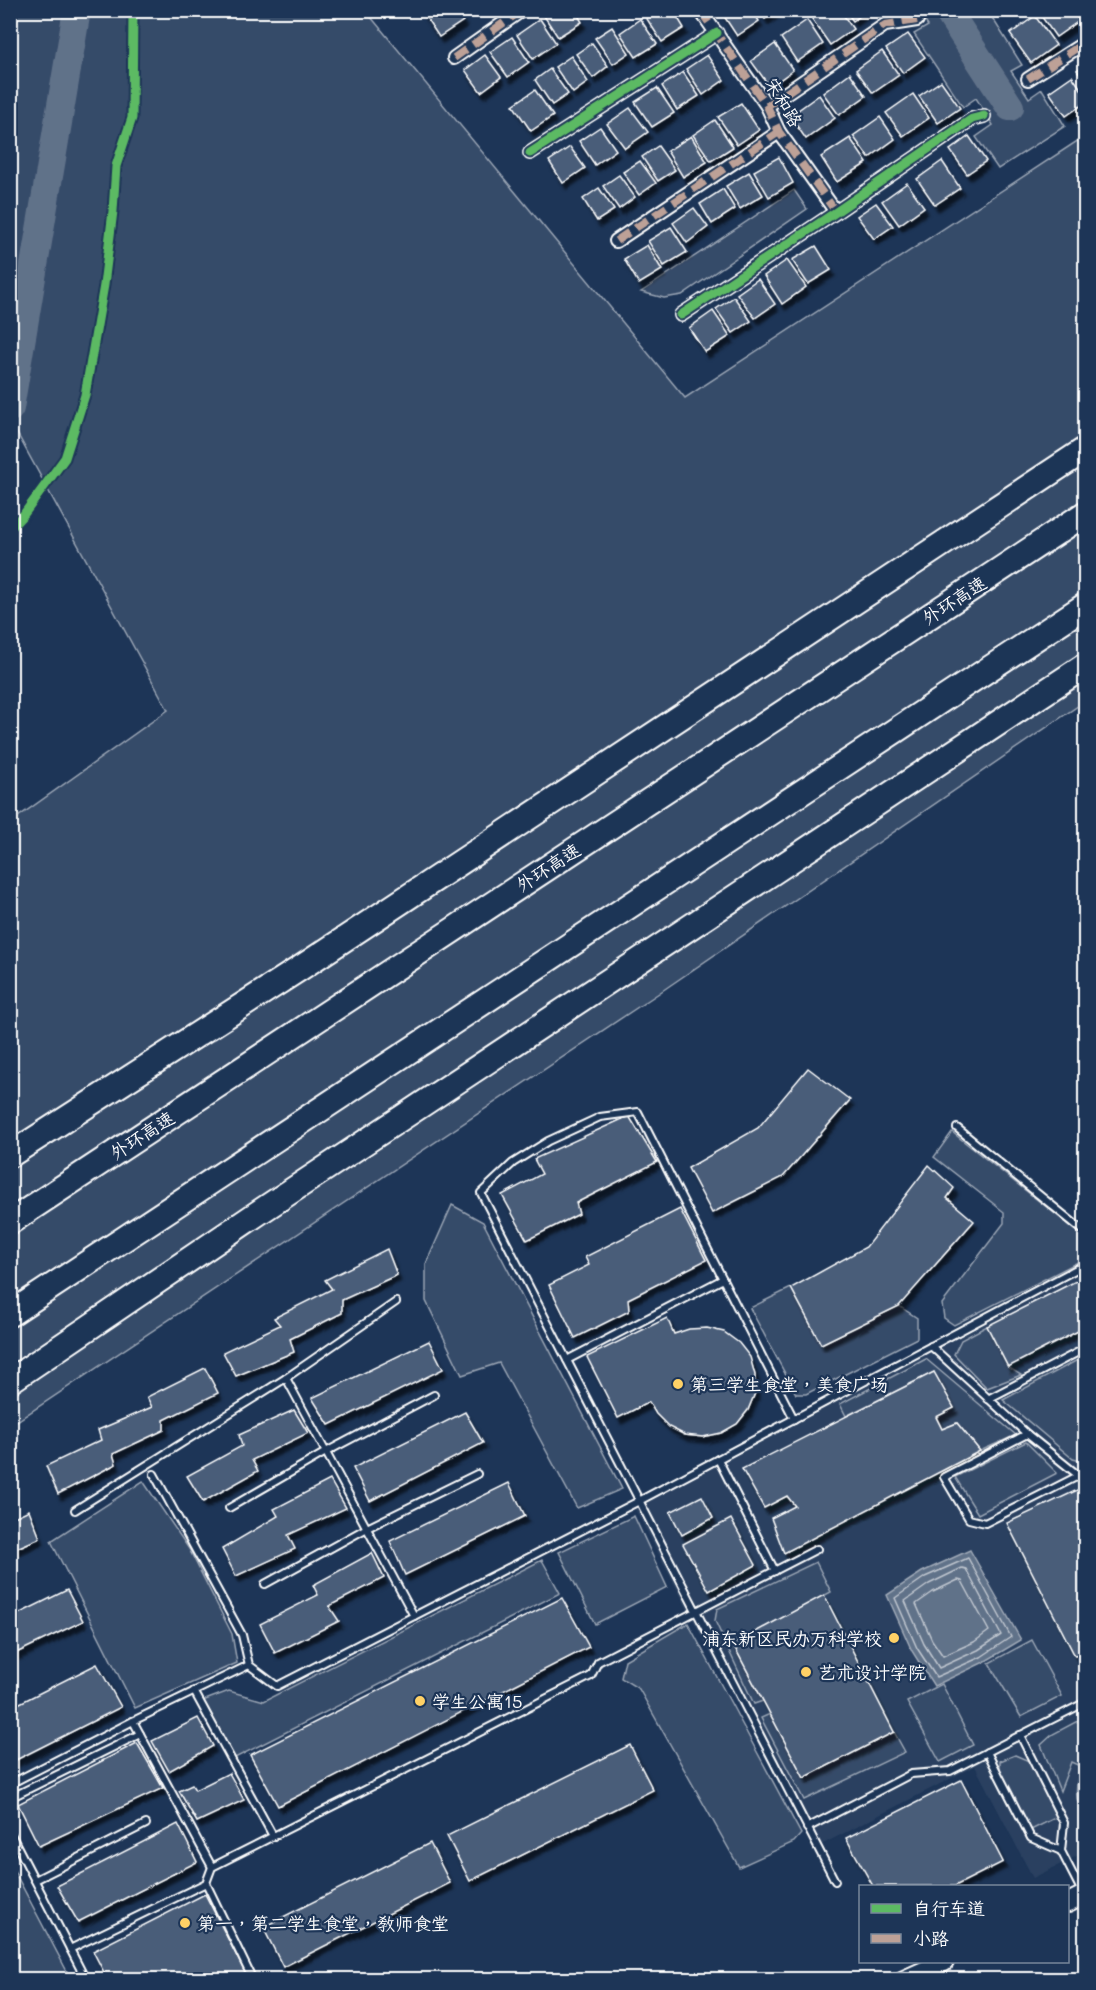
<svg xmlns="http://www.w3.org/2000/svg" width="1096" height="1990" font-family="Mali,'LXGW WenKai TC',sans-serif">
<defs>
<filter id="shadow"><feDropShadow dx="3.5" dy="6" stdDeviation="1.5" flood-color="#0009"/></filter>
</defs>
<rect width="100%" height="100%" fill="#1d3557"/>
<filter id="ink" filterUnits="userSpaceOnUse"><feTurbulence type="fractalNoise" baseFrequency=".0167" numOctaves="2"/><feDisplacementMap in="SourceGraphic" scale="12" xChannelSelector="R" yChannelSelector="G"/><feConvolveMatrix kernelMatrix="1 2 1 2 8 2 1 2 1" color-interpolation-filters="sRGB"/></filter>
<g filter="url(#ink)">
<polygon fill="#2a4161" points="1085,1271 1085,1852 1033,1878 975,1766 813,1849 635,1509"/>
<g fill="#364b69" stroke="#9aa5b4" stroke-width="1.5">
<polygon points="11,11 366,11 685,398 1085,136 1085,701 659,993 11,1425 11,822 168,710 11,422"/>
<polygon points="918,11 988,11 1022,65 1011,71 1029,98 1042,89 1065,126 998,169 976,137 993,125 976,98 963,107 914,34 928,26"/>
<polygon points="794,190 807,209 682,295 664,298 641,292"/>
<polygon points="952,1132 1083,1236 1082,1260 954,1325 944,1318 942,1304 1004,1223 1004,1212 934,1157"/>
<polygon points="452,1205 483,1222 622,1489 577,1508 499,1363 462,1375 426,1301 426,1264"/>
<polygon points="791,1288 821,1344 899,1306 917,1318 917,1338 806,1394 796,1394 750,1308"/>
<polygon points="987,1326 1008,1367 1021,1375 987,1388 954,1354 961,1340"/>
<polygon points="1085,1356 1086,1402 1084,1403 1086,1406 1085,1462 1073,1459 1003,1400"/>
<polygon points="926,1359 1016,1435 980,1451 957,1423 942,1429 936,1417 954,1408 934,1372 846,1416 840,1404"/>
<polygon points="1026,1442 1057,1473 978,1514 955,1477"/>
<polygon points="143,1481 189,1549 232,1634 237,1663 135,1708 51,1541"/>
<polygon points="634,1516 667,1587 595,1624 559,1552"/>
<polygon points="542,1560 560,1593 231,1760 200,1702 229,1691 264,1701"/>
<polygon points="816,1562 831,1592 733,1644 763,1701 754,1704 715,1621 717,1609"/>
<polygon points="688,1623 801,1834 794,1842 739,1867 639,1689 621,1678 625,1660"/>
<polygon points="1032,1640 1062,1696 1021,1717 989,1663"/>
<polygon points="942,1684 973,1745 940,1762 907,1702"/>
<polygon points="770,1714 804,1778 894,1732 905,1752 804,1800 761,1718"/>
<path d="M1085 1717V1813C1072 1802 1077 1781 1080 1766L1071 1762 1060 1791 1041 1745 1053 1734Z"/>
<polygon points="1015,1755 1029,1761 1057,1817 1031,1830 1000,1771 1000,1761"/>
<polygon points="10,1865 11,1865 71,1979 11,1979"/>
</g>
<polygon fill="#617289" stroke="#a0aab8" stroke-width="1.5" points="970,1550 1021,1640 984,1662 934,1686 912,1651 887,1595 922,1572"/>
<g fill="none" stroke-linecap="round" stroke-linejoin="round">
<g stroke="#c0c7d0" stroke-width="1.5">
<polygon points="968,1558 1011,1637 981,1657 936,1677 917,1648 895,1598 925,1577"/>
<polygon points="962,1568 966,1569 1001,1635 978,1650 939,1668 924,1644 905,1601 929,1584"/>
<polygon points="958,1580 962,1581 989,1631 974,1642 943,1656 932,1640 916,1604 933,1592"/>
</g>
<g stroke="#617289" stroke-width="28">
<polyline points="947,10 1010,107"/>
<polyline points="10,408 77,10"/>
</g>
</g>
<g fill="#4a5d79" stroke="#fff" stroke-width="1.5" filter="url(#shadow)">
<polygon points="427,10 456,10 463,21 439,37 423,13"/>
<polygon points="551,10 575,10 582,22 558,37 544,16"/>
<polygon points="653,10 673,10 684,28 662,42 645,16"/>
<polygon points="720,10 752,10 759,21 737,36"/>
<polygon points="759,10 777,10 765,19"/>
<polygon points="824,10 840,10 853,29 830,45 812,19"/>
<polygon points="845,10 868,10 853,21"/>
<polygon points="1043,10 1077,10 1083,18 1056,37 1039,13"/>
<polygon points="1035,16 1056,45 1031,63 1010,34"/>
<polygon points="540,19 556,43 533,59 517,35"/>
<polygon points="640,19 657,44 636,57 620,33"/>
<polygon points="807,20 823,44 797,62 781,38"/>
<polygon points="612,27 629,53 613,64 595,38"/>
<polygon points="908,34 925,57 903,73 886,49"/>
<polygon points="512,37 529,62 508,77 490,52"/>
<polygon points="592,43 608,66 593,78 576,54"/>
<polygon points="775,44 793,70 770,87 751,61"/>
<polygon points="882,51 899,75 873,93 856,70"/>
<polygon points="485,55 501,77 481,92 465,70"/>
<polygon points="707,55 724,80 703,95 686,69"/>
<polygon points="571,56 588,82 573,93 555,67"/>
<polygon points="1086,64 1086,82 1077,70"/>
<polygon points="550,69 568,94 552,105 535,80"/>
<polygon points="683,72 699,96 677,110 662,86"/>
<polygon points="850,73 866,96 839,115 823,93"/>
<polygon points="1072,76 1086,96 1086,102 1066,116 1049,92"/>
<polygon points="941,81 960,108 938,123 919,96"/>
<polygon points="657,88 674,113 652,127 635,102"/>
<polygon points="535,90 553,116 531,131 513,105"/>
<polygon points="913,94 929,118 903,136 886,113"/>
<polygon points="819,95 835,118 806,139 790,116"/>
<polygon points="741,103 759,130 737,145 718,117"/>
<polygon points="630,108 648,132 625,148 607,124"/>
<polygon points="880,117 895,139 869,158 853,136"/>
<polygon points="715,120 733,147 711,161 693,135"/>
<polygon points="600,127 616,150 595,165 579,141"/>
<polygon points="691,136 707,162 683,177 667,151"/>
<polygon points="969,136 986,161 967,174 950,150"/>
<polygon points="850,138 867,163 837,182 821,157"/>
<polygon points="658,146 675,170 658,181 642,157"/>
<polygon points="570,147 585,168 563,183 549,161"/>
<polygon points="779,157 793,183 769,197 754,171"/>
<polygon points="640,161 656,183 639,195 623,172"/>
<polygon points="942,161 960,188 935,205 917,179"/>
<polygon points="749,172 763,195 740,209 726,186"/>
<polygon points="619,175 635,197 619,209 603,186"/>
<polygon points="907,183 924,207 899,225 882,201"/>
<polygon points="599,188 614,210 597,221 583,199"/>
<polygon points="723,189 735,209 712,224 700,204"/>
<polygon points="876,203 893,226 874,239 857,216"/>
<polygon points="694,208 708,227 687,243 673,223"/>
<polygon points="671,227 687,252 664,266 648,241"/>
<polygon points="647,245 662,270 639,284 624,259"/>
<polygon points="816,246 831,270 808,284 792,260"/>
<polygon points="787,260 806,287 782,304 764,276"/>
<polygon points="758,279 775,304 755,318 737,294"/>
<polygon points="734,297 751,321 733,333 716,309"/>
<polygon points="713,311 730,336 705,352 689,328"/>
<polygon points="1086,910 1086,932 1078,915"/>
<polygon points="808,1068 850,1100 783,1177 712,1213 688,1168 758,1128"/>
<polygon points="629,1116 657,1162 576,1203 579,1214 527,1240 502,1195 542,1174 534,1159"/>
<polygon points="929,1165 954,1188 947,1198 974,1221 899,1306 821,1344 791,1288 866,1247"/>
<polygon points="680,1209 706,1260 628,1299 629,1311 575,1338 549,1285 589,1265 585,1257"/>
<polygon points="387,1249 397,1275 342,1300 342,1313 290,1339 294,1352 236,1376 223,1352 280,1325 274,1318 332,1289 325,1280"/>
<polygon points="1086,1276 1086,1327 1008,1367 987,1326"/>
<polygon points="667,1318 674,1334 689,1329 707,1328 724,1332 739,1343 750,1357 755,1375 755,1393 748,1410 737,1424 721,1433 703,1437 685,1435 669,1427 656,1414 649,1402 618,1418 587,1357"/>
<polygon points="429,1341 443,1369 329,1425 312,1398"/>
<polygon points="205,1368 218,1393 164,1420 164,1430 113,1454 116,1464 58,1494 46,1466 101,1440 98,1430 152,1407 147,1397"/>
<polygon points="934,1372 954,1408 936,1417 942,1429 957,1423 980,1451 784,1553 771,1518 795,1506 787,1496 764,1508 742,1469"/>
<polygon points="294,1410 308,1433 252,1460 258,1471 203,1502 187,1476 242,1446 239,1435"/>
<polygon points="465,1412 483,1443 370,1501 353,1468"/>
<polygon points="330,1480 346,1508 288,1535 295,1549 236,1576 222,1549 278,1516 274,1509"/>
<polygon points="509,1483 525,1516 405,1575 390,1541"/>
<polygon points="1086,1486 1086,1651 1075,1656 1007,1523"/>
<polygon points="702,1496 713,1518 682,1535 670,1512"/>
<polygon points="29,1510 40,1538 10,1551 10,1519"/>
<polygon points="731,1519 756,1565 709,1591 683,1544"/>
<polygon points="372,1553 384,1578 329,1606 339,1621 275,1653 260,1624 318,1595 313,1585"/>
<polygon points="67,1590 83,1621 10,1656 10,1618"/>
<polygon points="824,1595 894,1732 804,1778 733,1644"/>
<polygon points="562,1598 589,1647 278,1806 250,1755"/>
<polygon points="97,1664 121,1707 10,1763 10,1708"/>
<polygon points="198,1718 213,1746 169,1771 152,1741"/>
<polygon points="137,1743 163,1788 39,1846 18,1804"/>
<polygon points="630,1745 653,1790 470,1881 447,1836"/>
<polygon points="229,1773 244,1800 197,1822 179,1791 192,1785 195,1790"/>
<polygon points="961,1780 1003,1862 955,1886 873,1886 846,1838"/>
<polygon points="178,1824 197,1862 78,1922 57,1886"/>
<polygon points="430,1843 450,1883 283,1967 263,1927"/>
<polygon points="205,1894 249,1980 108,1980 93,1951"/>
</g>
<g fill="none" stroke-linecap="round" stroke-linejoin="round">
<g stroke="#fff" stroke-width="10">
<g id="lane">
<polyline points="957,1128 1086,1233"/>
<polyline points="931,1346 1027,1434 1078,1475"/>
<polyline points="567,1360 723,1279"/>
<polyline points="286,1378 414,1616"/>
<polyline points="988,1399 1086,1348"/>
<polyline points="794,1419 638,1112 600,1117 548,1141 513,1163 481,1193 835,1881"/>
<polyline points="1027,1434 944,1477 969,1519 985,1523 1086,1472"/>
<polyline points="718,1459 775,1571"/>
<polyline points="154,1474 242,1635 249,1665"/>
<polyline points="229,1508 326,1452 434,1395"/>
<polyline points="75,1510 286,1378 396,1302"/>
<polyline points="265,1584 367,1528 477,1474"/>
<polyline points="194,1691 273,1836"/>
<polyline points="133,1721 212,1867"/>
<polyline points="1020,1735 1064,1823 1061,1851 1083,1894"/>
<polyline points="987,1752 1031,1838 1061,1851"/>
<polyline points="10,1784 133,1721 249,1665 277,1686 639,1501 1086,1264"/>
<polyline points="10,1798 140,1734"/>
<polyline points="807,1828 911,1774 950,1771 1086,1702"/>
<polyline points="10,1832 86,1980"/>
<polyline points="35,1880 146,1824"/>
<polyline points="206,1883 253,1980"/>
<polyline points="70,1949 206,1883 212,1867 591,1676 598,1662 817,1549"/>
</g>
</g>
<g stroke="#fff" stroke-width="16">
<g id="street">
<polyline points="700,10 767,106 779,132 836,212"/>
<polyline points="454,58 522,10"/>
<polyline points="1028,79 1086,42"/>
<polyline points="767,106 885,25 917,20"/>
<polyline points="530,153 717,33"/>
<polyline points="616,241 779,132"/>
<polyline points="681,315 836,212 972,119 984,116"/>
</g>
</g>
<g stroke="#fff" stroke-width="22">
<g id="secondary">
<polyline points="1068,1903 1086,1894"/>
<polyline points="904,1980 944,1962"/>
</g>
</g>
<g stroke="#fff" stroke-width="28">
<g id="highway">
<polyline points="10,1155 299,969 1086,449"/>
<polyline points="10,1222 1086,513"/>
<polyline points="10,1314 1086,605"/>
<polyline points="10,1381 258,1213 1086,665"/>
</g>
</g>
<use href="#lane" stroke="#1d3557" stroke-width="6"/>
<use href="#street" stroke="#1d3557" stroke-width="12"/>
<use href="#secondary" stroke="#1d3557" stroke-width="18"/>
<use href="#highway" stroke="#1d3557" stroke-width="24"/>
<g stroke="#bda197" stroke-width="8" stroke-dasharray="15 8" stroke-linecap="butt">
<polyline points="700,10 767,106 779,132 836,212"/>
<polyline points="454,58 522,10"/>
<polyline points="1028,79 1086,42"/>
<polyline points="767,106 885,25 917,20"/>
<polyline points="616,241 779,132"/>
</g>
<g stroke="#1d3557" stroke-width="13">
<g id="cycleway">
<polyline points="530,153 717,33"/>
<polyline points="681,315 836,212 972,119 984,116"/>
<polyline points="10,529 24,514 65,458 85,395 104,285 113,211 116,166 132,118 133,10"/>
</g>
</g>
<use href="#cycleway" stroke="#5cba63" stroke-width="9"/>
</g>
</g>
<g fill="#ffd166" stroke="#1d3557" stroke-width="2">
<circle cx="678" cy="1384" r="6"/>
<circle cx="894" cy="1638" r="6"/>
<circle cx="806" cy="1672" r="6"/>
<circle cx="420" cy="1701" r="6"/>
<circle cx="185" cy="1923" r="6"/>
</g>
<g text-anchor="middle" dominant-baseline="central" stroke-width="4.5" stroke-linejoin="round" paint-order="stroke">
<g font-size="18" fill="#fff" stroke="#1d3557">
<text transform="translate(784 102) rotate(59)">宋和路</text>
<text transform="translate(954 600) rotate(-33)">外环高速</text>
<text transform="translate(548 867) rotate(-33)">外环高速</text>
<text transform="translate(142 1135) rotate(-33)">外环高速</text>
</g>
<g font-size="18" fill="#fff" stroke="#1d3557" text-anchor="start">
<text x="690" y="1384">第三学生食堂，美食广场</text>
<text x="882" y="1638" text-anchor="end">浦东新区民办万科学校</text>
<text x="818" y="1672">艺术设计学院</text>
<text x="432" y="1701">学生公寓15</text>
<text x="197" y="1923">第一，第二学生食堂，教师食堂</text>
</g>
</g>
<rect width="1096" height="1990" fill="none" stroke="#1d3557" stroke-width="36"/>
<rect x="18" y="18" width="1060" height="1954" fill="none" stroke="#fff" stroke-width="2" filter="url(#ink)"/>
<rect x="859" y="1885" width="210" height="78" fill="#1d3557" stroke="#77869a" stroke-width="1.5"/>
<rect x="871" y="1904" width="30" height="9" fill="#5cba63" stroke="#77869a" stroke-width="1.5"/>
<text x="913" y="1915" font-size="18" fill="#ffffff">自行车道</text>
<rect x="871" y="1934" width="30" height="9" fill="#bda197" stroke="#77869a" stroke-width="1.5"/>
<text x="913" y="1945" font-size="18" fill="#ffffff">小路</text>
</svg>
